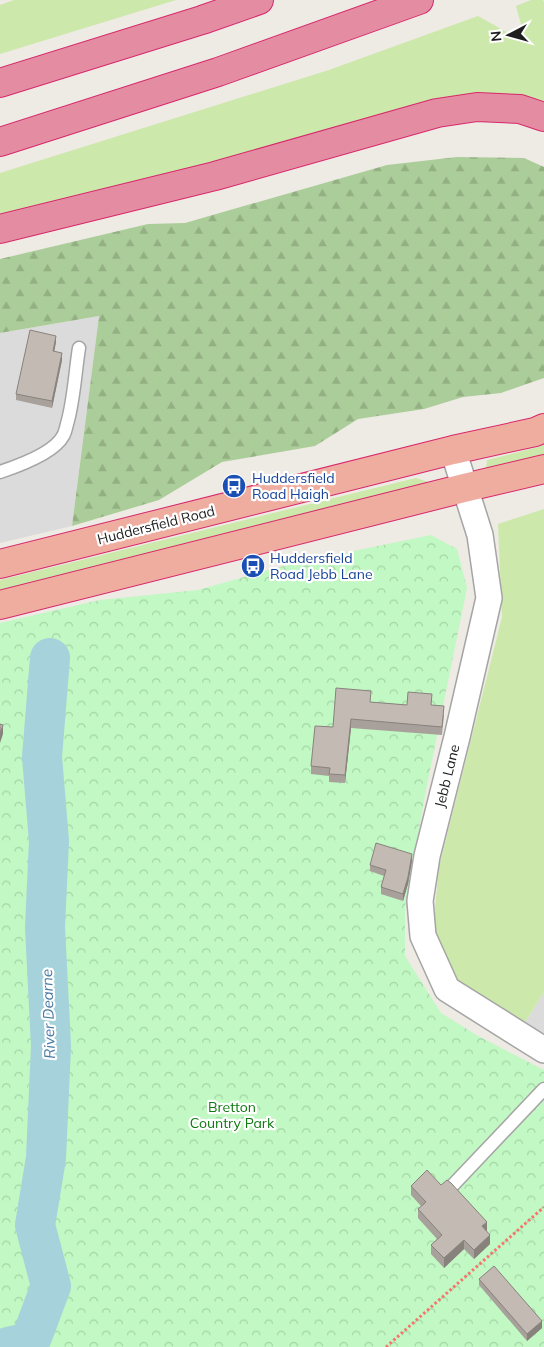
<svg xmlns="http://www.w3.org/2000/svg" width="544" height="1347" font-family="Mulish,sans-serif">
<defs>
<pattern id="forest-firs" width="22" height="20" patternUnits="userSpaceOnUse" patternTransform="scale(1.25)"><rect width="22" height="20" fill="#abcd99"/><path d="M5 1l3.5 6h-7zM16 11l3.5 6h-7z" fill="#93b083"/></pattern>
<pattern id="park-crowns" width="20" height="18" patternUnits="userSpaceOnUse" patternTransform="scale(1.25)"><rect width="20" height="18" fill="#c1f8c3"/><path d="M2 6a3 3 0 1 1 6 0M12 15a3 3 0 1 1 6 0" fill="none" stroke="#a5d4a7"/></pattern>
</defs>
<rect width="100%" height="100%" fill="#eeeae4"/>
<g fill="#dcdbdb">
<polygon points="99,316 72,526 0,543 0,333"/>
<polygon points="544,992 544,1035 524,1024"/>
</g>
<g fill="#cce8aa">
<polygon points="14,0 176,0 0,54 0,5"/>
<polygon points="531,0 543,0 544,2 544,107 348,127 0,218 0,173 329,70 478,16 526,43 516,6"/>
<polygon points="544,444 544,458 490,472 486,468 487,460 538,447"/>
<polygon points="416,478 437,485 0,596 0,580"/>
<polygon points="544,509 544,992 524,1024 456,980 433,929 439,867 502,617 498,524"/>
</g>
<polygon fill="url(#forest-firs)" points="457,157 524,158 544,167 544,378 501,393 463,397 424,409 358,419 315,446 222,462 159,500 72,526 99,316 0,333 0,259 148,224 185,223 387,165"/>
<polygon fill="url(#park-crowns)" points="431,535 457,549 467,588 426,790 405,907 405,956 441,1013 478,1036 544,1070 544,1347 0,1347 0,623 100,600 198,590 291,564"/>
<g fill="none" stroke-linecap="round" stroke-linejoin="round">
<polyline stroke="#a5d2db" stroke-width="40" points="8,1347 30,1342 51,1286 35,1225 46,1158 51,1046 45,927 49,841 42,757 50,658"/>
<g stroke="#a5a5a5" stroke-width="15">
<g id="service">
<path d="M0 472C18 466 54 453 63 436 65 433 66 428 67 424 74 400 75 373 79 348"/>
<polyline points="453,1185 544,1089"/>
</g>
</g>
<g stroke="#a5a5a5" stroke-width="28">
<polyline id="minor" points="453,450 480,535 489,598 457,737 427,856 420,901 423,936 447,989 544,1050"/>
</g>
<g stroke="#d6286c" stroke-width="30">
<g id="trunk">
<polyline points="0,564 453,450 535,432 544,428"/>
<polyline points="0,605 464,488 544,469"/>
</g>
</g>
<g stroke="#d6286c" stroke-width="30">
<g id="motorway">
<polyline points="0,83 202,20 259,0"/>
<polyline points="0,142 218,72 419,0"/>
<polyline points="0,229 215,176 437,113 477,107 520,109 544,117"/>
</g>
</g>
<polyline stroke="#f7746d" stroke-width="3" stroke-dasharray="2.5 2.5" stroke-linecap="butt" points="386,1347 544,1207"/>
<use href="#service" stroke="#fff" stroke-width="12"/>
<use href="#minor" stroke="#fff" stroke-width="25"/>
<use href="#trunk" stroke="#efada0" stroke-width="28"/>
<use href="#motorway" stroke="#e48da2" stroke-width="28"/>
</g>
<g fill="#a8a09a">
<polygon points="56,342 54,352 62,360 52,408 16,400 16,394"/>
<polygon points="371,702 407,705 431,705 444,715 442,735 351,728 345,783 329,782 329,776 311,774 311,766 333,727"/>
<polygon points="412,861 408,884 403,901 381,894 381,887 384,876 370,871 370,865"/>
<polygon points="441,1185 487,1231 490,1244 474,1259 464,1249 444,1268 431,1254 431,1245 437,1239 418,1218 418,1209 421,1206 411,1195 411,1186"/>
<polygon points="479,1279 542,1328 527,1341 479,1285"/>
</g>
<g fill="#88827d">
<polygon points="56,336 56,342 53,358 53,351"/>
<polygon points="62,353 62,360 52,408 52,401"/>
<polygon points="351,719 351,728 345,783 345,775"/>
<polygon points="3,725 3,734 0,743 0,733"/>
<polygon points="412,854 412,861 408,884 403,901 403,894"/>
<polygon points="487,1222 487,1231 482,1236 482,1226"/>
<polygon points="490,1235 490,1244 474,1259 474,1250"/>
<polygon points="464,1240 464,1249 444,1268 444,1258"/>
<polygon points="542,1321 542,1328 527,1341 527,1334"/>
</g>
<g fill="#c3bab3" stroke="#88827d">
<polygon points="30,330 56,336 53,351 62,353 52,401 16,394"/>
<polygon points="336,688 371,691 370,702 407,705 408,692 432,694 431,705 444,706 442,727 351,719 345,775 329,774 330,768 311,766 315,726 333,727"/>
<polygon points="0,724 3,725 0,733"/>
<polygon points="376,843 412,854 408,877 403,894 381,887 386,870 370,865"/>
<polygon points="427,1170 441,1185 447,1180 451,1183 487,1222 482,1226 490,1235 474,1250 464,1240 444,1258 431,1245 442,1235 418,1209 426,1202 411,1186"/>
<polygon points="494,1266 542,1321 527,1334 479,1279"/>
</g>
<defs>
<g id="bus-disc" transform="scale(1.25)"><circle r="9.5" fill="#1a4fb4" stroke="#fff"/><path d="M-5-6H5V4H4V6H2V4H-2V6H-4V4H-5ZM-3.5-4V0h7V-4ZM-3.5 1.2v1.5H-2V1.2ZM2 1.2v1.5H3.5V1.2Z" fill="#fff"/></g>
</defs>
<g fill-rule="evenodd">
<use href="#bus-disc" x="234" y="486"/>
<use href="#bus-disc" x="253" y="566"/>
</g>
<g text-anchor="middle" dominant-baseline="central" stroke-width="4.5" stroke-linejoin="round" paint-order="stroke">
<g font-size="14" fill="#164399" stroke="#fff" text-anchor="start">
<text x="252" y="478">Huddersfield<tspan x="252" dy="16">Road Haigh</tspan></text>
<text x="270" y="558">Huddersfield<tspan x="270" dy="16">Road Jebb Lane</tspan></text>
</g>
<g font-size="14" fill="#1e1e1e" stroke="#fff">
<text transform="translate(156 525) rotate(-14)">Huddersfield Road</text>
<text transform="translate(447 776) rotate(-76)">Jebb Lane</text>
</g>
<g font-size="14" fill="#0e7911" stroke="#fff">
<text x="232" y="1107">Bretton<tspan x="232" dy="16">Country Park</tspan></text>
</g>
<g font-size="15" font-style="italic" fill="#497aa3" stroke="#fff">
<text transform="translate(48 1014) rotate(-92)">River Dearne</text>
</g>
</g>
<g transform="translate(509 35) rotate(264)" stroke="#ffffff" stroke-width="4" paint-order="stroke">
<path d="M0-4L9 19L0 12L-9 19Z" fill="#1e1e1e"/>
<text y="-8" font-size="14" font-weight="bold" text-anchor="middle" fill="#1e1e1e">N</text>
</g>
</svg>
